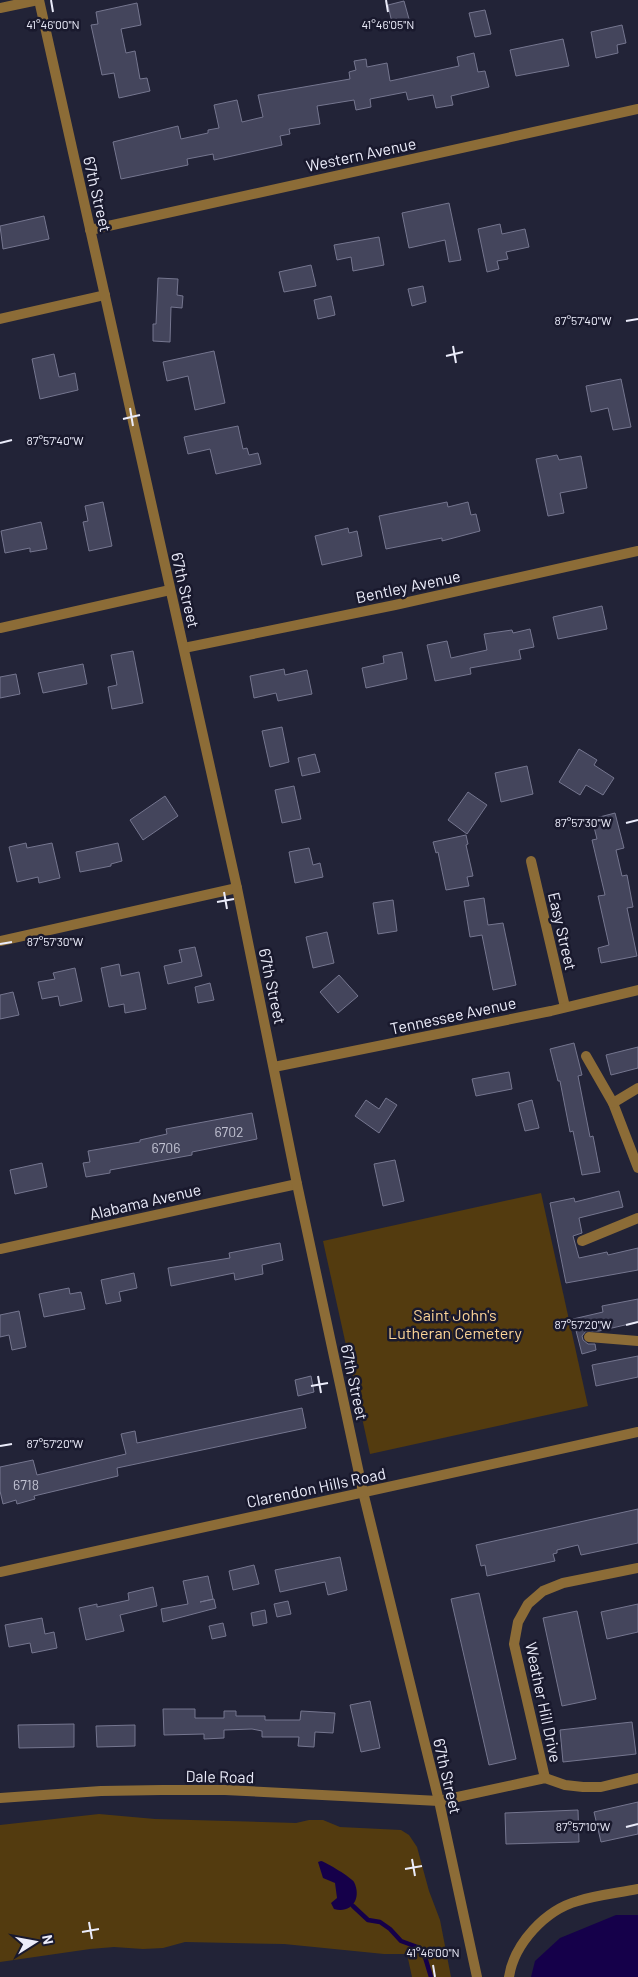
<svg xmlns="http://www.w3.org/2000/svg" width="638" height="1977" font-family="Barlow,sans-serif">
<rect width="100%" height="100%" fill="#222337"/>
<g fill="#533b0f">
<polygon points="541,1193 588,1406 370,1454 323,1241"/>
<polygon points="99,1814 155,1819 296,1823 309,1820 323,1820 340,1827 401,1830 409,1835 417,1847 429,1891 440,1920 451,1977 412,1977 407,1954 384,1954 284,1944 185,1942 163,1948 143,1949 114,1947 90,1949 0,1962 0,1825"/>
</g>
<g fill="#15004a">
<path d="M321 1861C326 1862 352 1878 354 1882 362 1898 352 1914 334 1909L331 1903 337 1898 335 1883 323 1878 318 1862Z"/>
<polygon points="616,1915 638,1915 638,1977 531,1977 535,1961 560,1938"/>
</g>
<g fill="none" stroke-linecap="round" stroke-linejoin="round">
<polyline stroke="#15004a" stroke-width="4.5" points="353,1906 368,1920 380,1922 390,1929 401,1941 420,1948 425,1957 431,1977"/>
</g>
<g fill="#44455c" stroke="#75768f">
<polygon points="404,1 409,19 392,23 388,5"/>
<polygon points="137,3 141,25 121,29 126,53 135,51 140,79 147,78 150,91 119,98 114,73 102,75 91,25 98,24 96,12"/>
<polygon points="485,10 491,34 475,37 469,13"/>
<polygon points="622,25 626,43 617,45 618,53 596,58 591,32"/>
<polygon points="563,39 569,66 516,76 510,50"/>
<polygon points="474,53 478,72 485,71 489,87 451,96 453,105 436,108 433,95 408,100 406,92 370,99 371,107 356,110 354,100 317,106 320,124 289,129 290,134 280,136 282,145 214,160 213,154 187,159 188,165 121,179 113,142 178,126 181,139 208,133 208,130 219,128 214,105 237,100 242,122 263,117 258,95 350,79 349,72 356,70 354,61 366,59 367,67 387,63 390,81 459,66 457,57"/>
<polygon points="449,203 461,260 449,262 445,240 409,248 402,213"/>
<polygon points="44,216 49,239 3,249 0,226"/>
<polygon points="500,224 502,234 525,229 529,247 506,252 508,259 497,261 499,269 487,272 478,229"/>
<polygon points="379,237 384,265 353,271 351,257 337,260 334,245"/>
<polygon points="311,265 316,286 284,292 279,272"/>
<polygon points="158,278 178,279 177,295 183,296 182,308 171,307 170,342 153,341 153,324 156,324"/>
<polygon points="423,286 426,302 412,306 408,289"/>
<polygon points="331,296 335,315 318,319 314,300"/>
<polygon points="214,351 225,403 195,410 188,376 167,381 163,362"/>
<polygon points="54,354 59,377 75,373 78,390 40,399 32,359"/>
<polygon points="621,379 631,427 613,430 608,408 591,412 586,386"/>
<polygon points="238,426 243,449 247,448 249,455 258,453 261,464 216,474 210,449 188,454 184,437"/>
<polygon points="557,455 559,460 581,456 587,488 560,493 564,513 548,516 536,459"/>
<polygon points="103,502 112,546 89,551 83,522 88,521 85,506"/>
<polygon points="447,502 448,507 468,502 471,515 476,514 480,531 442,541 442,538 386,549 379,516"/>
<polygon points="41,522 47,549 30,552 30,548 5,553 1,531"/>
<polygon points="348,528 349,533 357,531 362,556 322,565 315,536"/>
<polygon points="602,606 607,629 558,639 553,617"/>
<polygon points="530,629 534,647 519,650 521,659 470,668 471,674 435,681 427,645 447,641 451,658 487,650 484,634 512,630 513,633"/>
<polygon points="133,651 143,703 112,709 108,687 117,685 111,655"/>
<polygon points="402,652 407,679 366,688 362,668 384,663 383,656"/>
<polygon points="83,664 87,684 43,693 38,673"/>
<polygon points="284,669 285,675 307,670 312,694 278,701 276,693 254,698 250,676"/>
<polygon points="16,674 20,694 0,698 0,677"/>
<polygon points="282,727 289,762 270,767 262,731"/>
<polygon points="579,749 597,760 594,765 614,778 603,795 586,785 580,795 559,782"/>
<polygon points="315,754 320,772 302,776 298,758"/>
<polygon points="527,766 533,794 501,802 495,773"/>
<polygon points="294,786 301,819 282,823 275,790"/>
<polygon points="468,792 487,805 467,834 448,820"/>
<polygon points="165,796 178,816 143,840 130,820"/>
<polygon points="615,813 624,848 616,850 622,876 627,875 633,907 627,908 637,956 601,963 598,948 609,945 598,896 605,895 592,840 597,839 592,819"/>
<polygon points="466,835 468,844 466,845 473,876 467,877 469,886 446,890 438,852 436,853 433,842"/>
<polygon points="26,843 27,848 52,843 60,878 39,883 38,877 17,882 9,847"/>
<polygon points="118,843 122,861 111,864 111,866 80,872 76,852"/>
<polygon points="309,848 313,865 320,863 323,877 295,883 289,852"/>
<polygon points="484,898 488,925 503,923 516,985 493,990 482,935 470,937 464,901"/>
<polygon points="393,900 397,931 378,934 373,903"/>
<polygon points="327,932 334,963 313,968 306,937"/>
<polygon points="195,947 202,976 168,984 164,966 182,962 179,950"/>
<polygon points="119,964 121,976 139,972 146,1009 125,1013 124,1004 109,1007 101,968"/>
<polygon points="75,968 82,1001 60,1006 58,996 42,999 38,982 55,979 53,973"/>
<polygon points="339,975 358,996 338,1013 320,992"/>
<polygon points="210,983 214,1000 198,1003 195,987"/>
<polygon points="13,992 19,1015 0,1019 0,995"/>
<polygon points="574,1043 582,1075 578,1076 590,1137 593,1136 600,1172 582,1175 573,1131 570,1132 560,1081 558,1081 550,1049"/>
<polygon points="638,1047 638,1068 611,1075 606,1055"/>
<polygon points="509,1072 512,1089 476,1096 472,1079"/>
<polygon points="386,1098 397,1105 379,1133 355,1116 366,1100 379,1109"/>
<polygon points="532,1100 539,1128 525,1131 518,1104"/>
<polygon points="252,1113 257,1139 192,1152 192,1155 110,1170 110,1173 86,1177 83,1163 90,1162 88,1151 140,1142 140,1140 167,1134 166,1129"/>
<polygon points="395,1160 404,1201 383,1206 374,1164"/>
<polygon points="42,1163 47,1187 15,1194 10,1170"/>
<polygon points="619,1191 623,1207 579,1218 582,1233 573,1236 579,1258 607,1252 608,1255 638,1248 638,1270 566,1283 550,1203 574,1198 575,1202"/>
<polygon points="280,1243 283,1260 262,1265 263,1274 235,1280 234,1273 171,1286 168,1268 230,1258 229,1253"/>
<polygon points="134,1273 137,1288 119,1292 121,1301 106,1304 101,1280"/>
<polygon points="69,1288 70,1294 81,1292 85,1309 44,1317 39,1294"/>
<polygon points="638,1299 638,1322 599,1331 586,1331 582,1336 583,1340 588,1344 595,1344 596,1350 582,1354 573,1319 603,1312 602,1306"/>
<polygon points="19,1311 26,1347 12,1350 9,1335 0,1337 0,1315"/>
<polygon points="638,1356 638,1377 596,1386 592,1365"/>
<polygon points="311,1376 314,1392 298,1396 295,1380"/>
<polygon points="302,1408 306,1428 117,1468 118,1476 34,1496 35,1499 17,1504 16,1500 3,1504 0,1491 0,1467 33,1460 37,1475 126,1454 121,1434 135,1431 137,1443"/>
<polygon points="638,1509 638,1543 581,1555 578,1545 557,1550 557,1553 553,1554 555,1561 487,1576 485,1565 481,1566 476,1545"/>
<polygon points="340,1557 347,1590 328,1595 325,1582 280,1592 275,1570"/>
<polygon points="254,1565 259,1584 233,1590 229,1571"/>
<polygon points="208,1576 213,1599 200,1602 214,1599 216,1608 163,1622 161,1609 188,1604 183,1581"/>
<polygon points="153,1587 157,1606 120,1615 124,1631 86,1640 79,1608 97,1604 97,1607 129,1600 128,1593"/>
<polygon points="479,1593 516,1759 489,1765 451,1599"/>
<polygon points="288,1601 291,1614 277,1617 274,1604"/>
<polygon points="638,1604 638,1632 607,1639 601,1612"/>
<polygon points="265,1610 267,1623 253,1626 251,1613"/>
<polygon points="577,1611 596,1699 562,1706 543,1618"/>
<polygon points="42,1618 45,1634 54,1632 57,1648 32,1653 30,1643 9,1647 5,1625"/>
<polygon points="223,1623 226,1636 212,1639 209,1626"/>
<polygon points="370,1701 380,1748 361,1752 350,1705"/>
<polygon points="163,1709 195,1709 195,1718 224,1718 224,1711 236,1711 236,1716 265,1716 265,1720 300,1720 301,1711 335,1713 333,1733 315,1732 314,1747 298,1746 299,1737 262,1737 262,1731 252,1729 224,1730 224,1738 204,1739 204,1734 164,1735"/>
<polygon points="632,1722 636,1754 563,1762 560,1730"/>
<polygon points="74,1724 74,1747 19,1748 18,1725"/>
<polygon points="135,1725 135,1746 97,1747 96,1726"/>
<polygon points="638,1802 638,1834 601,1842 594,1812"/>
<polygon points="578,1810 579,1842 506,1844 505,1813"/>
</g>
<g fill="none" stroke-linecap="round" stroke-linejoin="round">
<g stroke="#8c6c37" stroke-width="10">
<polyline points="0,8 38,0"/>
<polyline points="90,230 638,109"/>
<polyline points="0,319 105,295"/>
<polyline points="0,628 170,590"/>
<polyline points="184,648 395,605 638,551"/>
<polyline points="531,861 565,1007"/>
<polyline points="0,941 237,888"/>
<polyline points="586,1056 613,1103 638,1168"/>
<polyline points="274,1067 551,1011 638,990"/>
<polyline points="613,1103 638,1088"/>
<polyline points="582,1241 638,1218"/>
<polyline points="0,1249 297,1184"/>
<polyline points="589,1337 638,1341"/>
<polyline points="545,1778 514,1644 518,1622 528,1604 543,1591 563,1583 638,1568"/>
<polyline points="0,1798 101,1791 162,1790 225,1790 439,1801 545,1778 565,1785 583,1787 601,1787 638,1778"/>
<path d="M509 1977C514 1944 545 1910 578 1901 597 1895 618 1893 638 1889"/>
</g>
<g stroke="#8c6c37" stroke-width="10">
<polyline points="39,0 237,888 297,1184 363,1492 439,1801 477,1977"/>
<polyline points="0,1572 638,1432"/>
</g>
</g>
<path fill="none" stroke="#ebecfa" stroke-width="2" d="M51 0 53 12M386 0 388 12M626 321 638 319M453 346 456 363M446 356 463 352M130 408 133 426M123 419 140 415M0 443 12 440M626 823 638 820M224 892 227 909M217 902 234 899M0 944 12 942M626 1325 638 1322M318 1376 321 1393M311 1386 328 1383M0 1446 12 1444M626 1827 638 1824M412 1859 415 1876M405 1869 422 1866M89 1922 92 1939M82 1932 99 1929M433 1965 435 1977"/>
<g text-anchor="middle" dominant-baseline="central" stroke-width="5" stroke-linejoin="round" paint-order="stroke">
<g font-size="14" fill="#c1c2d2">
<text x="229" y="1131">6702</text>
<text x="166" y="1147">6706</text>
<text x="26" y="1484">6718</text>
</g>
<g font-size="16" fill="#ebecfa" stroke="#19192d">
<text transform="translate(361 154) rotate(-12)">Western Avenue</text>
<text transform="translate(98 194) rotate(77)">67th Street</text>
<text transform="translate(408 586) rotate(-12)">Bentley Avenue</text>
<text transform="translate(186 590) rotate(77)">67th Street</text>
<text transform="translate(563 931) rotate(77)">Easy Street</text>
<text transform="translate(273 986) rotate(78)">67th Street</text>
<text transform="translate(453 1015) rotate(-12)">Tennessee Avenue</text>
<text transform="translate(145 1201) rotate(-13)">Alabama Avenue</text>
<text transform="translate(355 1382) rotate(78)">67th Street</text>
<text transform="translate(316 1487) rotate(-12)">Clarendon Hills Road</text>
<text transform="translate(544 1702) rotate(78)">Weather Hill Drive</text>
<text transform="translate(220 1776) rotate(1)">Dale Road</text>
<text transform="translate(448 1776) rotate(77)">67th Street</text>
</g>
<g font-size="16" fill="#fcd497" stroke="#19192d">
<text x="455" y="1314">Saint John's<tspan x="455" dy="18">Lutheran Cemetery</tspan></text>
</g>
</g>
<g font-size="12" text-anchor="middle" fill="#ebecfa" stroke="#19192d" stroke-width="5" stroke-linejoin="round" paint-order="stroke">
<text x="53" y="29">41°46'00"N</text>
<text x="388" y="29">41°46'05"N</text>
<text x="583" y="325">87°57'40"W</text>
<text x="55" y="445">87°57'40"W</text>
<text x="583" y="827">87°57'30"W</text>
<text x="55" y="946">87°57'30"W</text>
<text x="583" y="1329">87°57'20"W</text>
<text x="55" y="1448">87°57'20"W</text>
<text x="583" y="1831">87°57'10"W</text>
<text x="433" y="1957">41°46'00"N</text>
</g>
<g transform="translate(35 1942) rotate(79)" stroke="#19192d" stroke-width="4" paint-order="stroke">
<path d="M0-4L9 19L0 12L-9 19Z" fill="#ebecfa"/>
<text y="-8" font-size="14" font-weight="bold" text-anchor="middle" fill="#ebecfa">N</text>
</g>
</svg>
